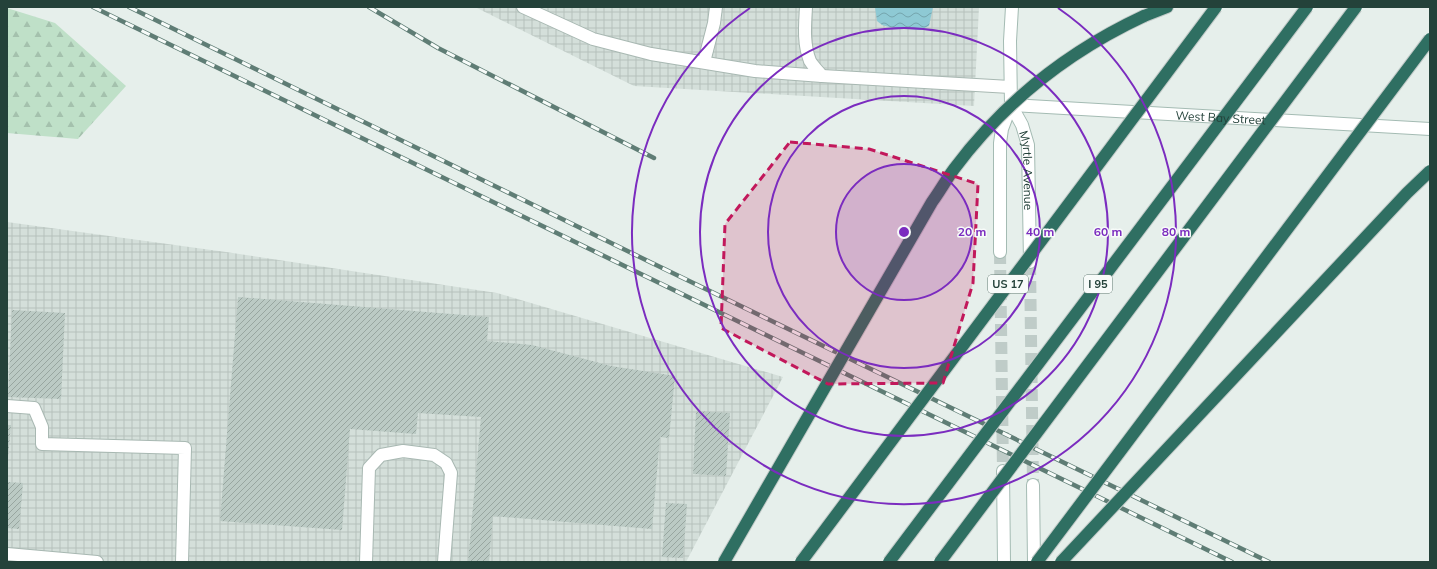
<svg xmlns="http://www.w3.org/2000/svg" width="1437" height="569" font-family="Mulish,sans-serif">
<defs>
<pattern id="industrial-grid" width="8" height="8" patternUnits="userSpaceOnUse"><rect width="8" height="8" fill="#d4dfda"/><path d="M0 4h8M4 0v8" fill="none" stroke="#b6c1bc"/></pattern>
<pattern id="forest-firs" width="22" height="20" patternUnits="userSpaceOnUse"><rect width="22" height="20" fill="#bfe0c8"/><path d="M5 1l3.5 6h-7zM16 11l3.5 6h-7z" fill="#a4c1ad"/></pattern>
<pattern id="water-waves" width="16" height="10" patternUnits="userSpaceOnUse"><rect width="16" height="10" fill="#8ec9d4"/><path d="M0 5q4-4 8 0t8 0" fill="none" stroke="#74a5ad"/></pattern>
<pattern id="building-hatch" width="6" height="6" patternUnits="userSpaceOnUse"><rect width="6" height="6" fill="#bbcac4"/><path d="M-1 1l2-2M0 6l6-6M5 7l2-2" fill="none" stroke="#98a6a0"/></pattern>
</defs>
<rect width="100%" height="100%" fill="#e6efeb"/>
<g fill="url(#industrial-grid)">
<polygon points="475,7 979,7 974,106 634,86"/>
<polygon points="7,222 226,252 497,293 783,377 686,562 7,562"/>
</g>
<polygon fill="url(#forest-firs)" points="7,8 55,23 126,86 78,139 7,133"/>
<polygon fill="url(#water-waves)" points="875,7 933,7 929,26 920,30 889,27 882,25 877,21"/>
<g fill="url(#building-hatch)">
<polygon points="238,297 489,317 487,341 532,345 611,366 675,376 669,438 660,437 652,529 493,516 489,562 468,562 481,417 418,413 416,434 350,429 342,530 220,521"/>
<polygon points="12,310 65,313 61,399 8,397"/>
<polygon points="696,411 730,413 726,476 693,474"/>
<polygon points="7,425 11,425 8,457 7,457"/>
<polygon points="7,482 23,483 19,529 7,528"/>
<polygon points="666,503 687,504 683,558 662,557"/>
</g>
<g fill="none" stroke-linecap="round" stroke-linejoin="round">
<g stroke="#bfccc8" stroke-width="12" stroke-dasharray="12 6" stroke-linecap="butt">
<polyline points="1000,252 1003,470"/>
<polyline points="1030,263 1033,485"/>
</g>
<g stroke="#a8b8b2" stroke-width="14">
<g id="lane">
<polyline points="523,7 593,39 651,54 755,71 822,76 1010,87"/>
<path d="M806 7C805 25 803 43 810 61 813 66 818 71 822 76"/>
<polyline points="704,62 714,23 716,7"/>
<polyline points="7,406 34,408 42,427 42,444 185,448 182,562"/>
<polyline points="366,562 369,468 381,455 403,451 434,455 446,463 451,473 444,562"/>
</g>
</g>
<g stroke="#a8b8b2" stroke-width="14">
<polyline id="street" points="7,554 97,562"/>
</g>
<g stroke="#a4bbb3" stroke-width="14">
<g id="secondary">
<path id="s1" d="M1011 105 1430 129"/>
<path id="s2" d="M1011 105 1022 125 1028 145 1030 262"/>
<polyline points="1000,252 1000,143 1002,129 1011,105 1010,41 1012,7"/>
<polyline points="1003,471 1004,562"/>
<polyline points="1033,485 1034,562"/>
</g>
</g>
<g stroke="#c2cac8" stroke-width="14">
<polyline id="highway" points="1144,16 1167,7"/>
</g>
<use href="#lane" stroke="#fff" stroke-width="12"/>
<use href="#street" stroke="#fff" stroke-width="12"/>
<use href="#secondary" stroke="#fff" stroke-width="12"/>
<use href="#highway" stroke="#2f6f62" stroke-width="12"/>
<g stroke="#5f7d75" stroke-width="4.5">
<g id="rail">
<polyline points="93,7 1232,562"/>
<polyline points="129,7 652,263 1269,562"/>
<polyline points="369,7 438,48 654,158"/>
</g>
</g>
<use href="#rail" stroke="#f7fbf9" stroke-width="3" stroke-dasharray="9" stroke-linecap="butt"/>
<g stroke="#c2cac8" stroke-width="14" stroke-linecap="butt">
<g id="highway-bridge">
<path d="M724 562 932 202C940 191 946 180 954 169 1004 102 1069 51 1144 16"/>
<polyline points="801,562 1216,7"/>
<polyline points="889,562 1307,7"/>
<polyline points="940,562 1356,7"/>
<polyline points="1037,562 1430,39"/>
<polyline points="1061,562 1407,193 1430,171"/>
</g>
</g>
<use href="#highway-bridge" stroke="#2f6f62" stroke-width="12"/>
</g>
<path fill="#c2185b" fill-opacity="0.2" stroke="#c2185b" stroke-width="3" stroke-dasharray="8 5" stroke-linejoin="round" d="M790 142 869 149 978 184 973 283 943 383 828 384 721 328 725 224Z"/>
<circle cx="904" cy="232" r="68" fill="#7b2cbf" fill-opacity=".12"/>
<g fill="none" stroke="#7b2cbf" stroke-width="2">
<circle cx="904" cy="232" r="68"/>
<circle cx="904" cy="232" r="136"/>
<circle cx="904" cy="232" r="204"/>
<path d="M1058 8A272 272 0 1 1 750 8"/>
</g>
<g text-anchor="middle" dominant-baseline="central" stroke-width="3" stroke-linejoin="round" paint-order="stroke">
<g fill="#f7fbf9" stroke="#637a73" stroke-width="1">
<rect x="988" y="275" width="40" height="18" rx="3"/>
<rect x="1084" y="275" width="28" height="18" rx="3"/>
</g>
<g font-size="11" font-weight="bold" fill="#24423a">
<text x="1008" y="284">US 17</text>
<text x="1098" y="284">I 95</text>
</g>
<g font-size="12" fill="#24423a" stroke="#f7fbf9">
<text stroke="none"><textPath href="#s1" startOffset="210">West Bay Street</textPath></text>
<text stroke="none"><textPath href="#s2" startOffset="69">Myrtle Avenue</textPath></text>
</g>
</g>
<circle cx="904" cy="232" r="6" fill="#7b2cbf" stroke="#f7fbf9" stroke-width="2"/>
<g font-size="12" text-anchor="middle" font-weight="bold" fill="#7b2cbf" stroke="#f7fbf9" stroke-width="3" stroke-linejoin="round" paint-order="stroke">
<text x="972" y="236">20 m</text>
<text x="1040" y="236">40 m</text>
<text x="1108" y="236">60 m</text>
<text x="1176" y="236">80 m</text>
</g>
<rect width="1437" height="569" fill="none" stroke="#24423a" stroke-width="16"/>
</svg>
